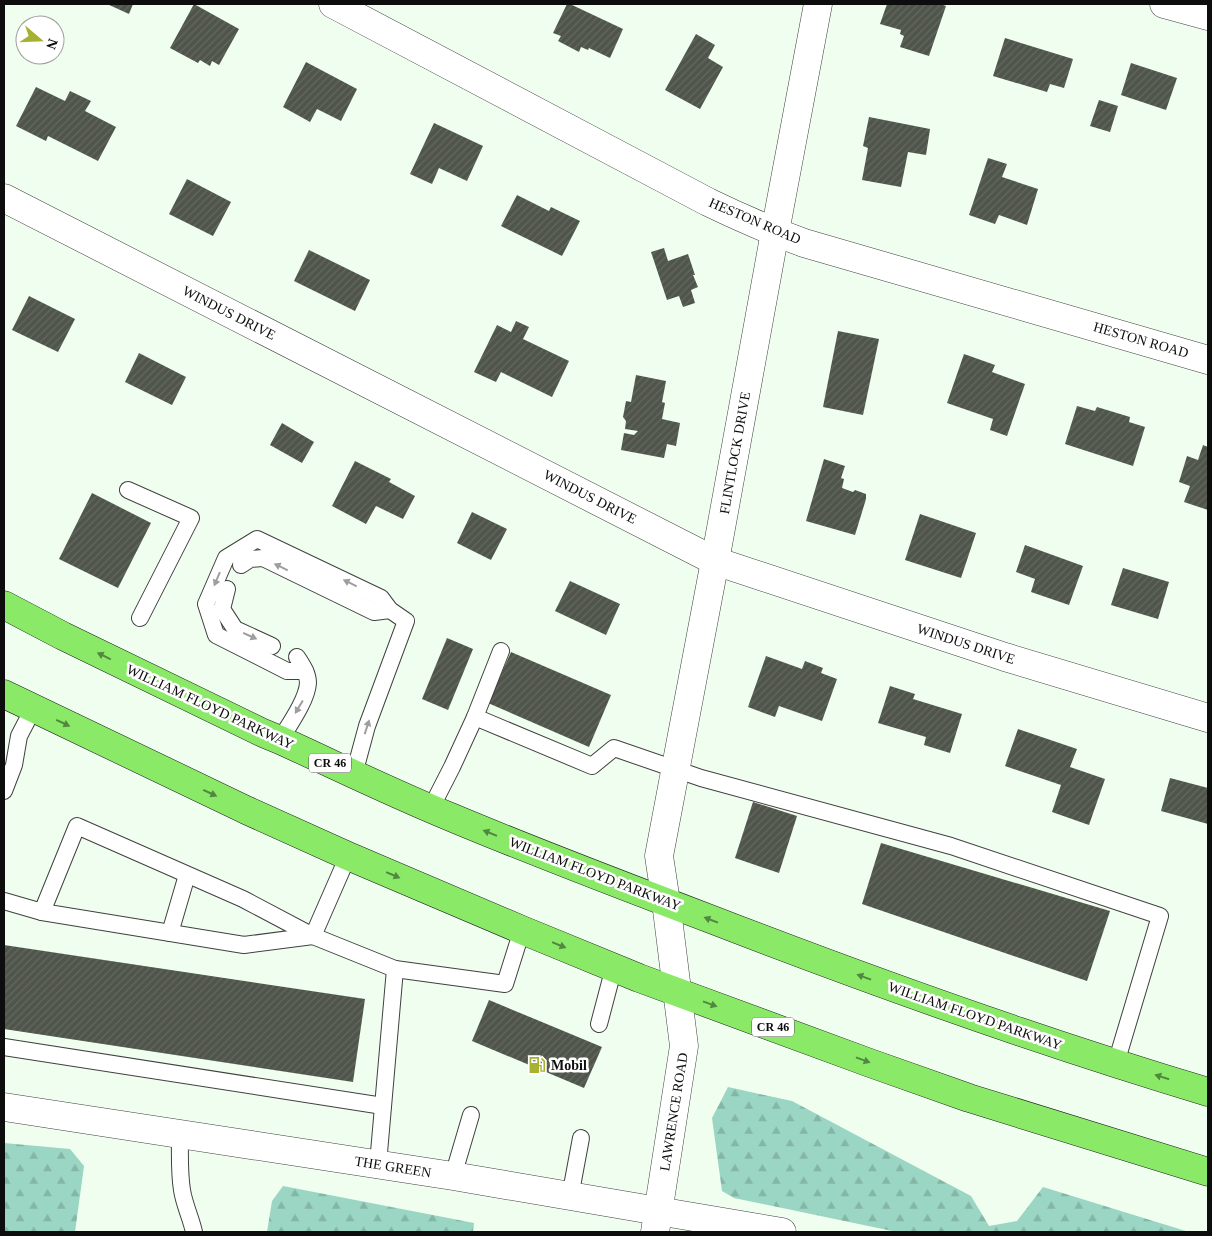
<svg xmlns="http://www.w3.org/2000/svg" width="1212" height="1236" font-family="Georgia,serif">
<defs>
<pattern id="forest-firs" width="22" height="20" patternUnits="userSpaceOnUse" patternTransform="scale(1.25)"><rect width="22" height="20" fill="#9bd5c3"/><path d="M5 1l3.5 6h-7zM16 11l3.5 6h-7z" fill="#84b6a6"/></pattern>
<pattern id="building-hatch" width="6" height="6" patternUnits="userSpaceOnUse" patternTransform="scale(1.25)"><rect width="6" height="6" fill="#4f554a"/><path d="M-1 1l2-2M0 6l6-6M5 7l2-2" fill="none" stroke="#646860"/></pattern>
</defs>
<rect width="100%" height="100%" fill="#effeee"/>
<g fill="url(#forest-firs)">
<polygon points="728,1087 792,1101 971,1196 989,1226 1017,1221 1043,1187 1189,1232 897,1232 734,1198 722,1191 712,1118"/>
<polygon points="4,1143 70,1149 84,1166 75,1232 4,1232"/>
<polygon points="283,1186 474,1223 473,1232 267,1232 272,1201"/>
</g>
<g fill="url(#building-hatch)">
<polygon points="107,4 133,4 129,14"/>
<polygon points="194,4 239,29 219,65 212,61 210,66 200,60 198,63 170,48"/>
<polygon points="567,4 570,4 623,29 610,58 589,48 588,50 581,47 579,52 558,41 561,36 553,33"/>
<polygon points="887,4 940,4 946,6 929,56 900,47 904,36 900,34 901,30 880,24"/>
<polygon points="696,34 715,45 708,58 723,67 700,109 665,90"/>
<polygon points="1005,38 1073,59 1064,88 1050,84 1047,92 993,76"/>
<polygon points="306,62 357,89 341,121 317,109 310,122 283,107"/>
<polygon points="1131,63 1177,78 1166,110 1121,95"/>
<polygon points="36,87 65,101 70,91 91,101 85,111 116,127 98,161 48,136 46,141 16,126"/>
<polygon points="1099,100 1118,106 1110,132 1090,126"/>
<polygon points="869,117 930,129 926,155 908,152 901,187 862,180 868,148 863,146"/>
<polygon points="434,123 483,146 467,181 439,168 432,184 410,174"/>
<polygon points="988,158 1007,164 1002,177 1038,189 1027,225 999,215 995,224 969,215"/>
<polygon points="187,179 231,202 213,236 169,214"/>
<polygon points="517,195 549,211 551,207 580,221 562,256 501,226"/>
<polygon points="664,248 668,261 688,254 695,275 693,275 698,287 691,290 695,303 683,307 679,296 667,300 651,252"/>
<polygon points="309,250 370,280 355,311 294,281"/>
<polygon points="29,296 75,319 58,352 12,330"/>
<polygon points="516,321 529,327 523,339 569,361 552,397 501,372 496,382 474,372 497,325 511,332"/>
<polygon points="838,331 879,339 863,415 823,407"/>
<polygon points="139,353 186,377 172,405 125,382"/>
<polygon points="964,354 995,365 992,372 1025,384 1007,436 990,430 993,419 947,403"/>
<polygon points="636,375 666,381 662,402 665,403 662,419 680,423 676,446 667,444 664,458 621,450 624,433 634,435 638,431 625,429 626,421 623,417 626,401 631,402"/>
<polygon points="1077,406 1095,411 1097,407 1130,417 1129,422 1145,427 1133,466 1065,444"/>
<polygon points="282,423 314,442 302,463 270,445"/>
<polygon points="1203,445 1208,447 1208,510 1184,502 1190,486 1179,482 1187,456 1198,460"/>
<polygon points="824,459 845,466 841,478 844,479 842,488 853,492 855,490 866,494 866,499 855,535 806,521"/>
<polygon points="355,461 391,479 389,482 415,496 403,519 376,506 366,524 332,506"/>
<polygon points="92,493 151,523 118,588 59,559"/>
<polygon points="472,512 507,529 491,560 457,543"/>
<polygon points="920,514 976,533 961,578 905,560"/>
<polygon points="1025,545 1083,566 1069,605 1031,592 1035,579 1016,572"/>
<polygon points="1123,568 1169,582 1158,619 1111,605"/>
<polygon points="570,581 620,604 606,635 555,611"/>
<polygon points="447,638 473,649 448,710 422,699"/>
<polygon points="511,652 611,695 589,747 488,703"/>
<polygon points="766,656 802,669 805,661 823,668 821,673 837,679 822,721 779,706 775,717 748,707"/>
<polygon points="890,686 915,694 913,699 962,714 950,753 924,745 926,737 878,723"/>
<polygon points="1018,729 1077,749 1070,767 1105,779 1089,825 1052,812 1061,785 1005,766"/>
<polygon points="1170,778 1208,788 1208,824 1161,811"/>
<polygon points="753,802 797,816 779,873 735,858"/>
<polygon points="881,843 1110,911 1087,981 862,904"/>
<polygon points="4,945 365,999 353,1082 4,1029"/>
<polygon points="489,1000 602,1047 584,1088 472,1041"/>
</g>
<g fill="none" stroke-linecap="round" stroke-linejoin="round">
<g stroke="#404040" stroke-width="18">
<g id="service">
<polyline points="128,490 191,518 140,618"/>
<polyline points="241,565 250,559 263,558 374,612 390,610"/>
<polyline points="227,589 222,609 235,629 272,646"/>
<polyline points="305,671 287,671 216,635 206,604 226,558 257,539 381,598 390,610 406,621 367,726 354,774"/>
<polyline points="475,717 501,651"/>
<path d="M280 740C289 725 307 700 308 683 308 673 302 665 297 657"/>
<polyline points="4,791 14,765 19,736 33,709"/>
<polyline points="431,808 452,767 475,717 592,766 614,748 701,778 951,846 1160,916 1116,1063"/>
<polygon points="77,826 243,899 313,936 244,945 42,912"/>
<polyline points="348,856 313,936 395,969 378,1164"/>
<polyline points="4,901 42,912"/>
<polyline points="170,933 187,875"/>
<polyline points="395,969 505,984 522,930"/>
<polyline points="599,1024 614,967"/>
<polyline points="4,1047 383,1106"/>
<path d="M180 1134C180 1153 179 1172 182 1190 184 1204 191 1218 194 1232"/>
<polyline points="453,1176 471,1115"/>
<polyline points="570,1197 581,1138"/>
</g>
</g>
<g stroke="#404040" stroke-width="29">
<g id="minor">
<path d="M333 4 708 202C739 217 771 231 804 243L1208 360"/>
<polyline points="1164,4 1208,16"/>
<polyline points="4,198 715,561 1005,657 1208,718"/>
<polyline points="666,902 659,856 715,561 775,232 818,4"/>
<polyline points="658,1211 782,1232"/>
</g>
</g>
<g stroke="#404040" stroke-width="29">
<g id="tertiary">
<polyline points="4,1107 453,1176 658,1211"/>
<polyline points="655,1232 684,1046 666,902"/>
</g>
</g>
<g stroke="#1e1e1e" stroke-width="29">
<g id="trunk">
<path d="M4 605 63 636 263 733 280 740C337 766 394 794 453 818 539 854 626 887 713 920 876 983 1041 1042 1208 1092"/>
<polyline points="4,694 246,810 348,856 522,930 639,978 870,1063 969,1098 1208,1172"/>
</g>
</g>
<use href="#service" stroke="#fff" stroke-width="16"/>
<use href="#minor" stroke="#fff" stroke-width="28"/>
<use href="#tertiary" stroke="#fff" stroke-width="28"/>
<use href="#trunk" stroke="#8aea68" stroke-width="28"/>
</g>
<defs><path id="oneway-solid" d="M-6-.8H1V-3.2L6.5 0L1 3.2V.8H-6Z" transform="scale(1.25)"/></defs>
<g fill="#9e9e9e">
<use href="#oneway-solid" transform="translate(281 567) rotate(-154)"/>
<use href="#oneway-solid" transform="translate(217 579) rotate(113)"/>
<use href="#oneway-solid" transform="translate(350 583) rotate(-154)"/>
<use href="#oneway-solid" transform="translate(250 636) rotate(24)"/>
<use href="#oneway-solid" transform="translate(299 707) rotate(121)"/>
<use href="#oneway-solid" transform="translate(367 727) rotate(-72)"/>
</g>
<g fill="#52873f">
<use href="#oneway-solid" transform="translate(104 656) rotate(-154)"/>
<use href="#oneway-solid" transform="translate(63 723) rotate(25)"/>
<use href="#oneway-solid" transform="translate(210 793) rotate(25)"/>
<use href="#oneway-solid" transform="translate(490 833) rotate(-158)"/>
<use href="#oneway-solid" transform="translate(393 875) rotate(23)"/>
<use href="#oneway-solid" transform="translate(711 920) rotate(-159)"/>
<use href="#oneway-solid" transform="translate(559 945) rotate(22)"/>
<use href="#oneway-solid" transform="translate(864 977) rotate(-160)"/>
<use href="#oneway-solid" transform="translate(710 1004) rotate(20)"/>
<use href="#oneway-solid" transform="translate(863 1060) rotate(20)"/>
<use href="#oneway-solid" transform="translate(1162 1077) rotate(-162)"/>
</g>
<defs>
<g id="fuel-bare" transform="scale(1.35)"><path d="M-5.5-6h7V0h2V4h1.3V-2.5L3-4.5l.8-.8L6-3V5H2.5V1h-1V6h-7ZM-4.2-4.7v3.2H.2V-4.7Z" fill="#a6b131" stroke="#fff" stroke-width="2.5" paint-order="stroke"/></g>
</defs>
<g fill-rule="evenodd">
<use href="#fuel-bare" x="537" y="1065"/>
</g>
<g text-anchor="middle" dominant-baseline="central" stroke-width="5" stroke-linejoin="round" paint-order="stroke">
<g fill="#fff" stroke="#565656" stroke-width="1">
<rect x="309" y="753.5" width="42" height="19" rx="4"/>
<rect x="752" y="1017.5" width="42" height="19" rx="4"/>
</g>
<g font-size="12" font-weight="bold" fill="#0d0d0d">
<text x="330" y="763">CR 46</text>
<text x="773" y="1027">CR 46</text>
</g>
<g font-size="14" fill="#0d0d0d" stroke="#fff">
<text transform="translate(755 221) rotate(23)">HESTON ROAD</text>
<text transform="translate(229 313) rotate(27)">WINDUS DRIVE</text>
<text transform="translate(1141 340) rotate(16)">HESTON ROAD</text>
<text transform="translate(735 453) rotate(-80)">FLINTLOCK DRIVE</text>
<text transform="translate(590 497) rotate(27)">WINDUS DRIVE</text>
<text transform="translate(966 644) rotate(18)">WINDUS DRIVE</text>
<text transform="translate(210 707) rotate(25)">WILLIAM FLOYD PARKWAY</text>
<text transform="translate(595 874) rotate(21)">WILLIAM FLOYD PARKWAY</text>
<text transform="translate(975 1016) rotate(19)">WILLIAM FLOYD PARKWAY</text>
<text transform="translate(674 1112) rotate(-81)">LAWRENCE ROAD</text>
<text transform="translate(393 1167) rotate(9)">THE GREEN</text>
</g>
<g font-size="14" font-weight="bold" fill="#0d0d0d" stroke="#fff" text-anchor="start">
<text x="551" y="1065">Mobil</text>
</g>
</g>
<rect width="1212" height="1236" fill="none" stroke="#0d0d0d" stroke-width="10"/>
<g transform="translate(40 40) rotate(109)"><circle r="24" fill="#ffffff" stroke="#9e9e9e"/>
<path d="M0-4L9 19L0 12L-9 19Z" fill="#a6b131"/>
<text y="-8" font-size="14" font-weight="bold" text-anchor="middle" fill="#0d0d0d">N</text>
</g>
</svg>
